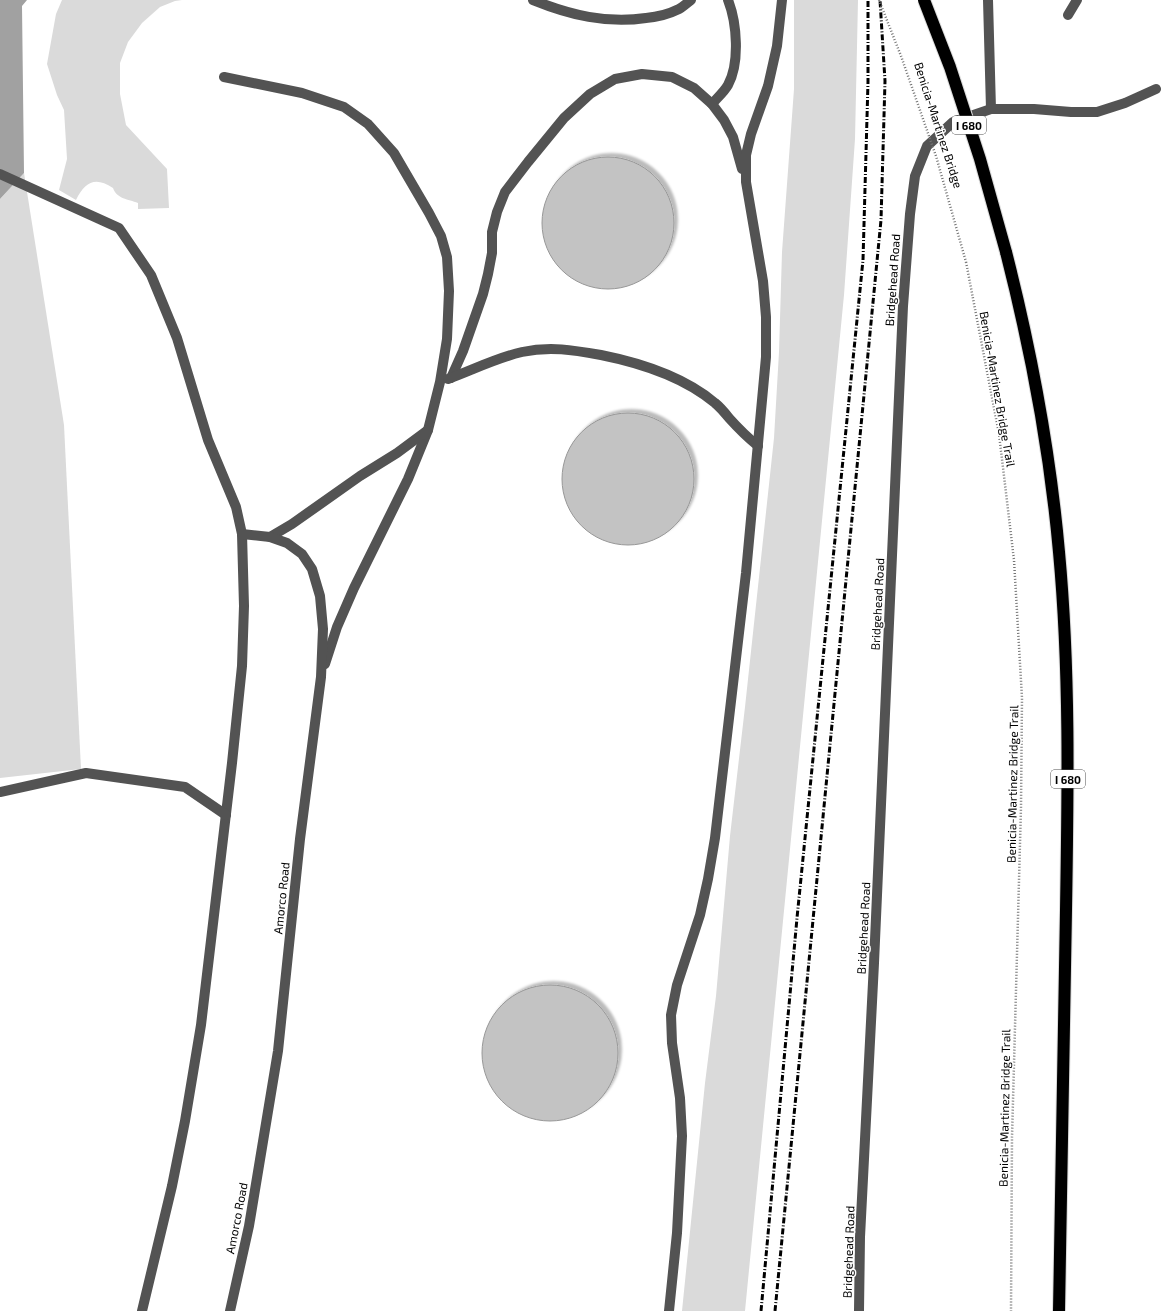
<svg xmlns="http://www.w3.org/2000/svg" width="1164" height="1311" font-family="'Exo 2',sans-serif">
<defs>
<filter id="shadow"><feDropShadow dx="3.5" dy="-3.5" stdDeviation="1" flood-color="#0004"/></filter>
</defs>
<rect width="100%" height="100%" fill="#fff"/>
<g fill="#dadada">
<path d="M62 0H182L175 1 160 7 142 23 128 42 120 63V94L126 125 167 169 169 208 138 209V203C128 199 117 199 113 188 95 176 85 182 76 200L59 190 67 159 64 110 57 95 47 64 56 14Z"/>
<polygon points="794,0 858,0 855,139 844,295 745,1311 682,1311 705,1083 716,996 730,836 745,707 774,438 779,352 782,252 794,89"/>
<polygon points="24,173 64,425 81,769 0,778 0,199"/>
</g>
<polygon fill="#a1a1a1" points="0,0 27,0 22,6 24,173 0,199"/>
<g fill="#c3c3c3" stroke="#979797" filter="url(#shadow)">
<circle cx="608" cy="223" r="66"/>
<circle cx="628" cy="479" r="66"/>
<circle cx="550" cy="1053" r="68"/>
</g>
<g fill="none" stroke-linecap="round" stroke-linejoin="round">
<g stroke="#dbdbdb" stroke-width="14">
<path id="highway" d="M1006 252C1031 350 1050 451 1059 552 1070 671 1068 790 1066 910 1064 1044 1061 1177 1059 1311"/>
</g>
<polyline stroke="#757575" stroke-width="2.5" stroke-dasharray="1 2" stroke-linecap="butt" points="966,262 999,434 1014,560 1022,698 1021,807 1012,1137 1011,1311"/>
<g stroke="#535353" stroke-width="10">
<path d="M533 0C570 15 607 24 646 18 657 17 669 14 679 9 683 7 687 3 691 0"/>
<polyline points="988,0 991,109"/>
<polyline points="1068,15 1077,0"/>
<polyline points="224,77 302,93 344,107 368,124 394,153 429,213 441,236 447,257 449,291 447,339 440,382 428,430 408,479 354,588 337,627 325,664"/>
<path d="M712 104C717 98 724 92 728 85 740 63 737 23 728 0"/>
<polyline points="0,174 119,228 151,275 177,338 208,440 236,507 242,534 244,606 242,666 232,763 201,1025 185,1121 172,1186 142,1311"/>
<polyline points="451,378 463,351 483,294 488,274 492,253 492,232 497,212 505,192 528,162 564,118 590,94 615,79 642,74 672,77 694,88 712,104 724,120 733,137 742,169"/>
<path d="M448 379C473 370 496 358 522 352 550 346 573 350 601 355 641 363 683 376 715 403 720 407 725 413 729 418 738 428 747 437 758 446"/>
<polyline points="270,537 292,524 360,476 397,453 428,430"/>
<polyline points="0,792 86,773 185,787 226,815"/>
<polyline points="230,1311 249,1226 278,1051 300,839 321,677 323,629 320,596 312,569 302,554 287,543 270,537 242,534"/>
<polyline points="669,1311 677,1233 682,1136 680,1098 672,1043 671,1015 677,985 700,915 708,879 715,838 746,573 766,357 766,317 763,281 746,182 746,155 751,134 768,86 777,46 782,0"/>
<polyline points="859,1311 860,1237 874,963 903,306 910,214 915,176 927,146 953,122 991,109 1034,109 1071,112 1097,112 1125,103 1156,89"/>
</g>
<use href="#highway" stroke="#000" stroke-width="12"/>
<g stroke="#000" stroke-width="3" stroke-dasharray="6 2 1 2" stroke-linecap="butt">
<polyline points="761,1311 797,918 863,260 868,82 868,0"/>
<polyline points="775,1311 881,220 885,81 880,0"/>
</g>
<g stroke="#dbdbdb" stroke-width="14" stroke-linecap="butt">
<polyline id="highway-bridge" points="924,0 950,67 980,159 1006,252"/>
</g>
<polyline stroke="#757575" stroke-width="2.5" stroke-dasharray="1 2" stroke-linecap="butt" points="879,0 901,56 936,156 966,262"/>
<use href="#highway-bridge" stroke="#000" stroke-width="12"/>
</g>
<g text-anchor="middle" dominant-baseline="central" stroke-width="3" stroke-linejoin="round" paint-order="stroke">
<g fill="#fff" stroke="#4c4c4c" stroke-width="1">
<rect x="952" y="116" width="34" height="18" rx="3"/>
<rect x="1051" y="770" width="34" height="18" rx="3"/>
</g>
<g font-size="11" font-weight="bold" fill="#000">
<text x="969" y="125">I 680</text>
<text x="1068" y="779">I 680</text>
</g>
<g font-size="12" fill="#000" stroke="#fff">
<text transform="translate(939 125) rotate(72)">Benicia-Martinez Bridge</text>
<text transform="translate(892 280) rotate(-86)">Bridgehead Road</text>
<text transform="translate(998 389) rotate(80)">Benicia-Martinez Bridge Trail</text>
<text transform="translate(877 604) rotate(-87)">Bridgehead Road</text>
<text transform="translate(1012 784) rotate(-89)">Benicia-Martinez Bridge Trail</text>
<text transform="translate(281 898) rotate(-84)">Amorco Road</text>
<text transform="translate(863 928) rotate(-87)">Bridgehead Road</text>
<text transform="translate(1004 1108) rotate(-89)">Benicia-Martinez Bridge Trail</text>
<text transform="translate(236 1218) rotate(-79)">Amorco Road</text>
<text transform="translate(848 1252) rotate(-88)">Bridgehead Road</text>
</g>
</g>
</svg>
